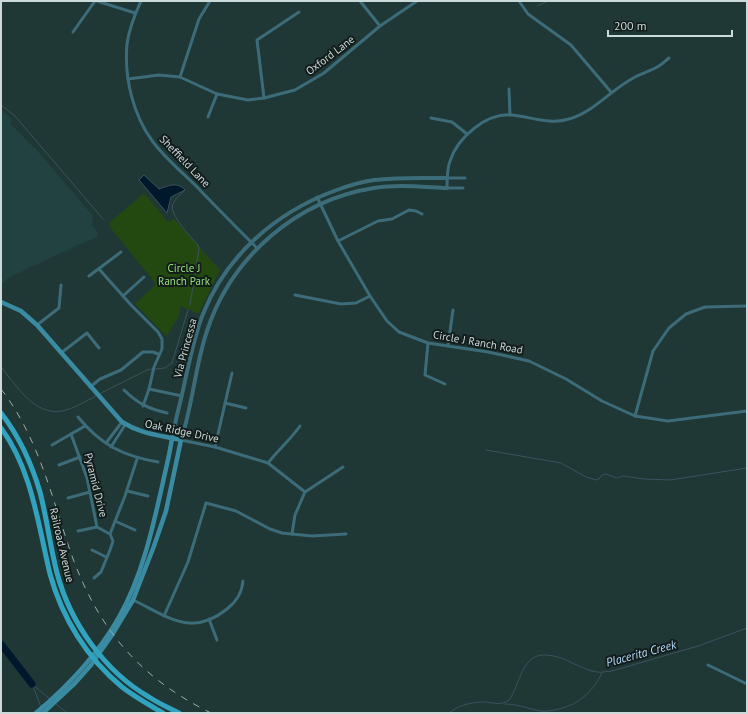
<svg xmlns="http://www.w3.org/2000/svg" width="748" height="714" font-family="'PT Sans',sans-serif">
<rect width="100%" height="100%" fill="#1f3735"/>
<polygon fill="#214241" points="1,110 12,119 10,123 30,144 35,148 93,216 92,224 98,233 98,236 8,278 1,285"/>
<polygon fill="#234911" points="144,193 168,222 174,219 220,270 198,314 181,306 178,318 166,336 135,304 156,284 109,226 110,222"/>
<path fill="#00182b" stroke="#3d525f" d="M144 175 159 189C168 186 177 181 185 190L171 197 167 213 139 180Z"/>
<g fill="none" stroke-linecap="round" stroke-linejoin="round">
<g stroke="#3d525f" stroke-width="1">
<polyline points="537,6 548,1"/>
<polyline points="1,105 15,116 103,219"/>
<path d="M185 190C181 194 175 199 173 204 168 214 191 237 198 245L199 249 190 305"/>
<path d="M1 367C16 385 34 416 62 411 73 409 86 401 96 396"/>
<polyline points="155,369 165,368 172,363 188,310"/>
<polyline points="99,394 147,370 152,369"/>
<polyline points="486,450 561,463 586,477 596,480 599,479 601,476 605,474 617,478 623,476 644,479 670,480 747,468"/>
<polyline points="32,684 50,699"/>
<polyline points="33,686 41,707"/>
<polyline points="56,704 67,713"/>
<path d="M505 704C519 704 528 709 541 711 547 712 554 710 559 709 580 704 593 691 602 673"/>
<path d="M449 713C458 706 468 703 480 702 490 701 501 707 509 700 512 697 513 692 515 689 521 675 526 654 545 655 564 655 578 669 597 672 601 673 607 671 612 671L698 646 747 628"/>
</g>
<polyline stroke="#00182b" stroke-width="7" points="1,644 32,684"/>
<g stroke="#3c6c79" stroke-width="3">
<polyline points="97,1 135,13"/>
<path d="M141 1C135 14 129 30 127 44 124 78 133 115 153 142 166 159 183 173 198 188 217 208 237 228 257 248"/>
<polyline points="360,1 380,26"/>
<polyline points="519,1 528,14 571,45 611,92"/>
<polyline points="73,32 95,1"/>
<polyline points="180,77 199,19 210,1"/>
<polyline points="128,79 159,75 180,77 217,94 248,100 264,98 295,90 324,73 380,26 417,1"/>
<polyline points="509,89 510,115"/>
<polyline points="264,98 257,40 299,12"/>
<polyline points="208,117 217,94"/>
<polyline points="431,118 452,122 467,134"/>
<polyline points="447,178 465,178"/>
<path d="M463 188H447C447 179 447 169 450 161 458 137 486 113 512 115 531 117 551 125 569 119 593 112 609 92 630 80 638 74 649 72 657 67 662 65 665 61 669 58"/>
<polyline points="317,197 338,241 370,296 387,321 399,332 428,343 488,352 529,361 566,379 602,401 635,416 668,421 747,411"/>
<polyline points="338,241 378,221 392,219 409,210 416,211 422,214"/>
<polyline points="99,269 131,305 158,332 162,339 162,349 154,367 149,389 143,406"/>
<polyline points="89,276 121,252"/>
<polyline points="295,295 341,304 356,303 370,296"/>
<polyline points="123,296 144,277"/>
<polyline points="37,325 59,308 61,285"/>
<polyline points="428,343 425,375 445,384"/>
<polyline points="448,346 453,310"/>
<polyline points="61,353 87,333 99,348"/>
<polyline points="90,387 100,379 121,370 143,352 153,352 158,354"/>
<polyline points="149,389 182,396"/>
<path d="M124 390C137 403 149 409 167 413"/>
<polyline points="225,403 246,408"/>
<polyline points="635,416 653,351 669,328 686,314 705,307 747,306"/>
<path d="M78 417C101 445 123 456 158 462"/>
<polyline points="71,434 87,478 97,527 110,534"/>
<polyline points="181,440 215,447 268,463 305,492"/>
<polyline points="106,443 122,422"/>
<polyline points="52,445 85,426"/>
<polyline points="111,447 125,425"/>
<polyline points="215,447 232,373"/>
<path d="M268 463C278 450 291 439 300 426"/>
<polyline points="59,465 80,457"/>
<polyline points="127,491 148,496"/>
<polyline points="68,498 90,492"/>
<polyline points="115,521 135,530"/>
<polyline points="78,531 97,527"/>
<polyline points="292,534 295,515 305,492 343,467"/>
<polyline points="92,550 106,557"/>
<polyline points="94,578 101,572 110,550 113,541 110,534 125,496 137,459"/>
<path d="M133 600C167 616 191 638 227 609 236 602 242 593 243 581"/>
<polyline points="164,616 188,562 206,503 236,511 270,529 282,533 312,536 346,534"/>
<polyline points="209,619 217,640"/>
<polyline points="708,665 747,684"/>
</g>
<g stroke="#3c6c79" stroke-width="4">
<path d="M172 438C176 417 182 397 186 376 191 355 195 334 203 314 226 256 275 213 334 191 347 186 361 182 374 180 399 177 423 178 447 178"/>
<path d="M181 440C193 404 195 366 207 331 231 257 297 200 374 188 398 184 423 187 447 188"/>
</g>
<g stroke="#3a8ba1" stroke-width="4.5">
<path d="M1 302 21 311 37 325 122 422C141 434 159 435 181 440L166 511 154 546 133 600 112 635 91 665 75 683 43 713"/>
<path d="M36 713C68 686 98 654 119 617 142 577 153 527 163 482 166 468 170 453 172 438"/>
</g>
<g stroke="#32a3bf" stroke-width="5">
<path d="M1 413C19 436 32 465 40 492 47 519 50 546 57 573 70 622 104 671 149 697 158 703 169 708 179 713"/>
<path d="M1 428C32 470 38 524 50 574 62 618 87 658 122 687 135 697 149 705 163 713"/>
</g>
<path stroke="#9bacab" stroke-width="1" stroke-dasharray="7 7" stroke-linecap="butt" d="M1 389C39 438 52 499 72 556 99 630 140 678 211 713"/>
</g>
<g text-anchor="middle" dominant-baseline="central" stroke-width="4" stroke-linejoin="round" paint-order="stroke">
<g font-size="11" fill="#cbd9d8" stroke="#121c1b">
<text transform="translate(330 55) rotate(-37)">Oxford Lane</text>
<text transform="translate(185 161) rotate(46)">Sheffield Lane</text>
<text transform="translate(478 342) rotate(10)">Circle J Ranch Road</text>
<text transform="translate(185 348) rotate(-75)">Via Princessa</text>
<text transform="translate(182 431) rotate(12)">Oak Ridge Drive</text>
<text transform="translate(96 485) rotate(76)">Pyramid Drive</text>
<text transform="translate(62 545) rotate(77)">Railroad Avenue</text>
</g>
<g font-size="11" fill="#97e07a" stroke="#121c1b">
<text x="184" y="268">Circle J<tspan x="184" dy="13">Ranch Park</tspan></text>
</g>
<g font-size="12" font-style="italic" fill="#b4dbfc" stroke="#121c1b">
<text transform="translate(641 653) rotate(-15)">Placerita Creek</text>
</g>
</g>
<rect width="748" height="714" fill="none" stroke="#cbd9d8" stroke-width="4"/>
<path d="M608 30v6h124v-6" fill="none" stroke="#cbd9d8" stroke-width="2"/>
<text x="614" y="30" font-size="12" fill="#cbd9d8" stroke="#121c1b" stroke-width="3" paint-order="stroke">200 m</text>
</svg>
